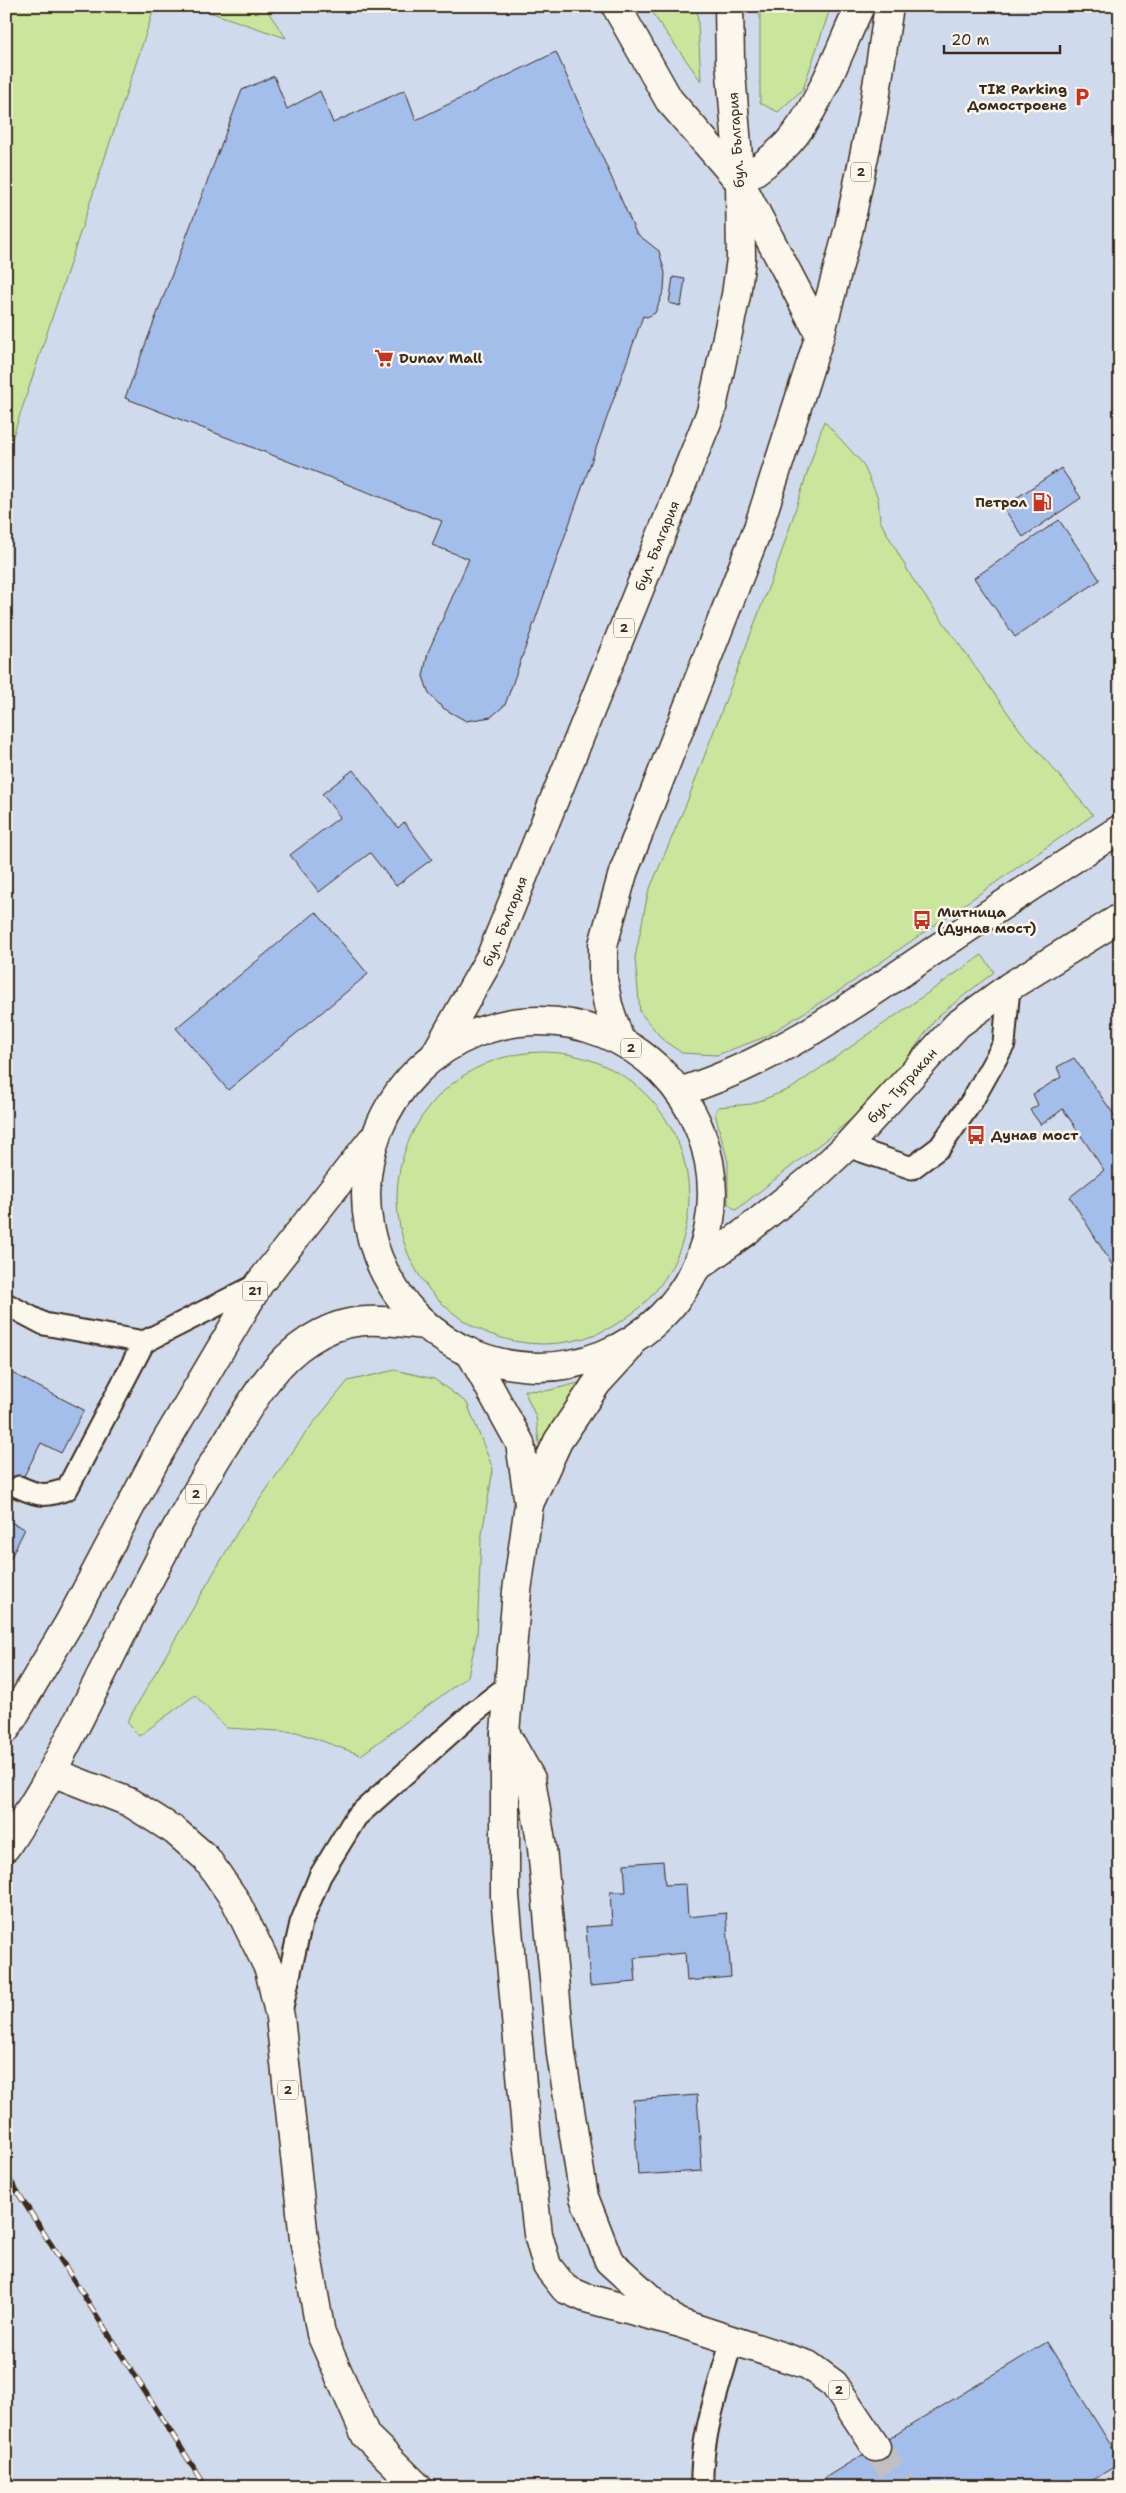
<svg xmlns="http://www.w3.org/2000/svg" width="1126" height="2493" font-family="'Shantell Sans',sans-serif">
<rect width="100%" height="100%" fill="#e1e6ec"/>
<filter id="ink" filterUnits="userSpaceOnUse"><feTurbulence type="fractalNoise" baseFrequency=".02" numOctaves="2"/><feDisplacementMap in="SourceGraphic" scale="10" xChannelSelector="R" yChannelSelector="G"/><feConvolveMatrix kernelMatrix="1 2 1 2 8 2 1 2 1" color-interpolation-filters="sRGB"/></filter>
<g filter="url(#ink)">
<rect fill="#cfdaec" x="6" y="6" width="1114" height="2481"/>
<g fill="#cae69d" stroke="#82885e">
<polygon points="6,6 155,6 6,457"/>
<polygon points="192,6 264,6 286,38"/>
<polygon points="649,6 697,6 701,81 655,17"/>
<polygon points="760,6 831,6 803,89 778,112 760,103"/>
<polygon points="824,421 863,464 878,498 880,521 912,578 1020,730 1093,815 845,987 765,1037 717,1055 682,1053 663,1040 640,1012 635,958 648,893 687,802 781,554"/>
<polygon points="982,955 994,972 938,1016 877,1099 736,1210 728,1204 728,1162 715,1113 718,1107 752,1104 792,1088"/>
<circle cx="543" cy="1198" r="146"/>
<polygon points="395,1370 434,1379 467,1403 493,1469 481,1540 477,1635 468,1676 361,1755 297,1732 226,1728 195,1695 139,1736 127,1722 238,1531 307,1431 348,1381"/>
<polygon points="583,1382 561,1411 540,1451 536,1417 524,1390 546,1391"/>
</g>
<g fill="#a4beeb" stroke="#3b2a1e">
<polygon points="556,52 636,233 659,251 665,273 664,290 655,313 647,317 643,316 505,705 491,717 466,721 443,708 429,694 423,676 428,652 469,559 432,545 442,521 125,398 242,90 274,76 287,109 320,91 333,123 405,90 416,120"/>
<polygon points="673,277 685,279 681,306 669,303"/>
<polygon points="1061,468 1081,498 1023,537 1003,507"/>
<polygon points="1059,520 1100,580 1015,637 974,578"/>
<polygon points="353,770 398,828 404,822 432,859 396,886 370,853 319,892 290,855 340,817 322,794"/>
<polygon points="316,912 368,974 228,1090 176,1028"/>
<polygon points="1074,1058 1120,1123 1119,1276 1070,1197 1104,1170 1063,1109 1041,1125 1030,1110 1038,1105 1033,1094 1061,1077 1057,1067"/>
<polygon points="6,1370 84,1410 61,1453 41,1443 6,1511"/>
<polygon points="6,1520 25,1529 6,1567"/>
<polygon points="663,1861 665,1885 686,1884 688,1917 726,1913 731,1977 687,1981 685,1953 634,1958 636,1982 590,1986 586,1927 612,1925 610,1892 626,1892 624,1864"/>
<polygon points="697,2095 702,2171 638,2175 633,2100"/>
<polygon points="1047,2342 1120,2460 1120,2463 1082,2487 828,2487 823,2479"/>
</g>
<g fill="none" stroke-linecap="round" stroke-linejoin="round">
<polyline stroke="#c0c0c3" stroke-width="28" stroke-dasharray="28 14" stroke-linecap="butt" points="876,2447 903,2487"/>
<g stroke="#3b2a1e" stroke-width="25">
<g id="service">
<polyline points="847,1146 912,1168 940,1147 972,1101 1004,1044 1009,987"/>
<polyline points="6,1304 44,1324 144,1342 259,1284"/>
<path d="M19 1487C39 1496 46 1497 67 1489L144 1342"/>
<polyline points="280,2016 301,1923 320,1876 356,1817 473,1713 509,1685"/>
<path d="M702 2487C700 2437 719 2387 732 2340"/>
</g>
</g>
<g stroke="#3b2a1e" stroke-width="31">
<g id="minor">
<polyline points="616,6 669,100 740,182 820,335"/>
<path d="M740 182C757 170 774 158 788 143 819 109 840 48 860 6"/>
<polyline points="505,1733 531,1779 542,1848 561,2054 584,2197 609,2261 676,2322"/>
</g>
</g>
<g stroke="#3b2a1e" stroke-width="31">
<g id="primary">
<path d="M679 1092C774 1063 858 1002 939 947 999 907 1059 868 1120 829"/>
<path id="s1" d="M696 1268 744 1233 815 1176 847 1146 957 1025 1009 987 1120 918"/>
</g>
</g>
<g stroke="#3b2a1e" stroke-width="31">
<g id="trunk">
<circle cx="539" cy="1194" r="173"/>
<polyline points="620,1041 608,1005 603,979 603,945 623,873 758,528 820,335 849,228 873,113 889,6"/>
<path id="s2" d="M436 1053 491 956 711 412 736 295 741 259 740 182 730 61 729 6"/>
<polyline points="471,1354 520,1443 529,1504 517,1591 505,1733 505,1896 527,2140 538,2234 547,2266 565,2289 586,2298 676,2322 808,2365 834,2384 876,2447"/>
<polyline points="529,1504 558,1441 597,1383 629,1348"/>
<polyline points="6,1729 69,1623 156,1458 259,1284 371,1141"/>
<polyline points="52,1772 129,1802 175,1831 206,1858 235,1900 269,1969 280,2017 304,2239 321,2334 366,2436 418,2487"/>
<path d="M6 1847C22 1822 39 1796 53 1770 111 1660 161 1545 228 1440 251 1404 271 1365 308 1341 348 1314 379 1320 424 1325"/>
</g>
</g>
<use href="#service" stroke="#fbf7ec" stroke-width="21"/>
<use href="#minor" stroke="#fbf7ec" stroke-width="28"/>
<use href="#primary" stroke="#fbf7ec" stroke-width="28"/>
<use href="#trunk" stroke="#fbf7ec" stroke-width="28"/>
<g stroke="#3b2a1e" stroke-width="5.5">
<polyline id="rail" points="6,2174 206,2487"/>
</g>
<use href="#rail" stroke="#fbf7ec" stroke-width="4" stroke-dasharray="11" stroke-linecap="butt"/>
</g>
</g>
<defs>
<g id="parking-bare" transform="scale(1.5)"><path d="M-3.5-5.5H1a3.5 3.5 0 0 1 0 7H-1V5.5H-3.5ZM-1-3.4V-.6H.8a1.4 1.4 0 0 0 0-2.8Z" fill="#c8321e" stroke="#fbf7ec" stroke-width="2.5" paint-order="stroke"/></g>
<g id="supermarket-bare" transform="scale(1.5)"><path d="M-6-5.5h2.5l.6 2H6L4.5 2H-2.5L-4.4-4H-6ZM-1.5 3.2a1.3 1.3 0 1 0 .1 0ZM3 3.2a1.3 1.3 0 1 0 .1 0Z" fill="#c8321e" stroke="#fbf7ec" stroke-width="2.5" paint-order="stroke"/></g>
<g id="fuel-bare" transform="scale(1.5)"><path d="M-5.5-6h7V0h2V4h1.3V-2.5L3-4.5l.8-.8L6-3V5H2.5V1h-1V6h-7ZM-4.2-4.7v3.2H.2V-4.7Z" fill="#c8321e" stroke="#fbf7ec" stroke-width="2.5" paint-order="stroke"/></g>
<g id="bus-bare" transform="scale(1.5)"><path d="M-5-6H5V4H4V6H2V4H-2V6H-4V4H-5ZM-3.5-4V0h7V-4ZM-3.5 1.2v1.5H-2V1.2ZM2 1.2v1.5H3.5V1.2Z" fill="#c8321e" stroke="#fbf7ec" stroke-width="2.5" paint-order="stroke"/></g>
</defs>
<g fill-rule="evenodd">
<use href="#parking-bare" x="1082" y="97"/>
<use href="#supermarket-bare" x="384" y="358"/>
<use href="#fuel-bare" x="1042" y="502"/>
<use href="#bus-bare" x="922" y="920"/>
<use href="#bus-bare" x="976" y="1135"/>
</g>
<g text-anchor="middle" dominant-baseline="central" stroke-width="5" stroke-linejoin="round" paint-order="stroke">
<g fill="#fbf7ec" stroke="#75685c" stroke-width="1">
<rect x="851" y="162.5" width="20" height="19" rx="4"/>
<rect x="614" y="618.5" width="20" height="19" rx="4"/>
<rect x="621" y="1038.5" width="20" height="19" rx="4"/>
<rect x="242.5" y="1281.5" width="25" height="19" rx="4"/>
<rect x="186" y="1484.5" width="20" height="19" rx="4"/>
<rect x="278" y="2080.5" width="20" height="19" rx="4"/>
<rect x="829" y="2380.5" width="20" height="19" rx="4"/>
</g>
<g font-size="12" font-weight="bold" fill="#3b2a1e">
<text x="861" y="172">2</text>
<text x="624" y="628">2</text>
<text x="631" y="1048">2</text>
<text x="255" y="1291">21</text>
<text x="196" y="1494">2</text>
<text x="288" y="2090">2</text>
<text x="839" y="2390">2</text>
</g>
<g font-size="14" font-weight="bold" fill="#3b2a1e" stroke="#fbf7ec" text-anchor="start">
<text x="1067" y="89" text-anchor="end">TIR Parking<tspan x="1067" dy="16">Домостроене</tspan></text>
<text x="399" y="358">Dunav Mall</text>
<text x="1027" y="502" text-anchor="end">Петрол</text>
<text x="937" y="912">Митница<tspan x="937" dy="16">(Дунав мост)</tspan></text>
<text x="991" y="1135">Дунав мост</text>
</g>
<g font-size="14" fill="#3b2a1e" stroke="#fbf7ec">
<text transform="translate(736 140) rotate(-94)">бул. България</text>
<text stroke="none"><textPath href="#s2" startOffset="554">бул. България</textPath></text>
<text stroke="none"><textPath href="#s2" startOffset="149">бул. България</textPath></text>
<text stroke="none"><textPath href="#s1" startOffset="276">бул. Тутракан</textPath></text>
</g>
</g>
<rect width="1126" height="2493" fill="none" stroke="#fbf7ec" stroke-width="25"/>
<rect x="12" y="12" width="1101" height="2468" fill="none" stroke="#3b2a1e" stroke-width="2" filter="url(#ink)"/>
<path d="M944 45v8h116v-8" fill="none" stroke="#3b2a1e" stroke-width="2.5"/>
<text x="951" y="45" font-size="15" fill="#3b2a1e" stroke="#fbf7ec" stroke-width="4" paint-order="stroke">20 m</text>
</svg>
